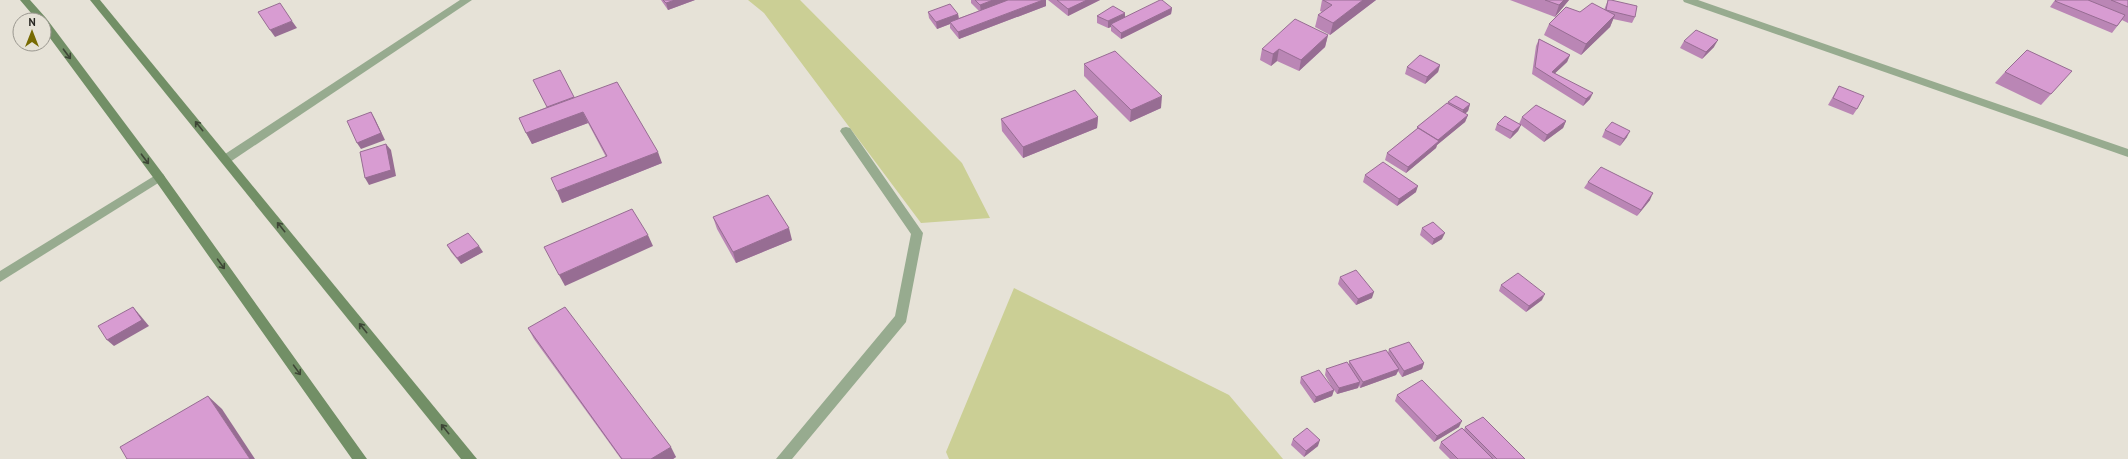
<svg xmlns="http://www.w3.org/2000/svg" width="2128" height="459" font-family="'PT Sans',sans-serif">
<rect width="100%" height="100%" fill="#e6e2d7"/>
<g fill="#cbcf95">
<polygon points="748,0 800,0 962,163 990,218 921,223 764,13"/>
<polygon points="1014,288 1229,395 1283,459 949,459 946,452"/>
</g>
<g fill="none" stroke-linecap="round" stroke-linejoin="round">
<g fill="#97ab8f" fill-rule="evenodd">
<polygon points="460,0 472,0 230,162 222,162 220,159 222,156"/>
<polygon points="1683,0 1698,0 2128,149 2128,157 1684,2"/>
<polygon points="846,127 850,128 923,233 906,322 792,459 776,459 895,316 911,234 842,134 840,131 842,128"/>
<polygon points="159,173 163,174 165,177 163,180 0,282 0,271"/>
</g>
<g fill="#728f66" fill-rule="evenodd">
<polygon points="20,0 30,0 46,18 163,174 367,459 352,459 155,180 44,30 44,20 37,20"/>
<polygon points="90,0 100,0 477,459 461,459"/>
</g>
</g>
<g fill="#ba86b5">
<polygon points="661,0 695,0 668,10"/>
<polygon points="971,0 1046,0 1046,6 959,39 950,28 950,24 937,29 929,18 928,12 958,14 959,18 979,11 971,3"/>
<polygon points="1048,0 1100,0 1068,16"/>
<polygon points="1322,0 1376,0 1330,35 1315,27 1318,15 1322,12 1320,11"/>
<polygon points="1510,0 1569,0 1555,17"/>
<polygon points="1608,0 1635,17 1632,23 1613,19 1610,27 1581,55 1544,35 1549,24 1580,12 1604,10"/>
<polygon points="2055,0 2128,0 2128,23 2122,20 2112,33 2050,7"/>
<polygon points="1172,8 1171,14 1121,39 1111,31 1111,27 1108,28 1097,23 1097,16 1125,17"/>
<polygon points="1328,35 1325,47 1299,71 1277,61 1271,66 1260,60 1262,49"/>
<polygon points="1539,39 1570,55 1567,62 1555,73 1590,99 1583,106 1532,74 1536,46"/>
<polygon points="1684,41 1714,47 1702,59 1680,48"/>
<polygon points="1084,64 1161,108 1130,122 1084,76"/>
<polygon points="1440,65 1438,72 1425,84 1405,74 1407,67"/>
<polygon points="2005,72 2062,82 2041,105 1995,83"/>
<polygon points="533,80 574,97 662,163 562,203 606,157 588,123 532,144 519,118 547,107"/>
<polygon points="1839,86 1857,109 1853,115 1828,105 1835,93"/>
<polygon points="1448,102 1470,104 1468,111 1465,114 1468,115 1465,122 1437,145 1436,148 1406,173 1385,160 1387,153 1417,129 1417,127 1447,104"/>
<polygon points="1098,117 1097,128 1023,158 1002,131 1001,119"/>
<polygon points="1522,117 1566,121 1563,128 1544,142 1521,125 1518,131 1510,139 1495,130 1497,124 1519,124"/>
<polygon points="1605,130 1627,137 1620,146 1602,137"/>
<polygon points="1365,175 1416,192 1397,206 1363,182"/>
<polygon points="1588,182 1650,200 1637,216 1584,188"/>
<polygon points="713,217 792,240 736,263 717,229"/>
<polygon points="1422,228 1442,239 1432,245 1420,235"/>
<polygon points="447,245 483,252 461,264 451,252"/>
<polygon points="1340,277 1372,298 1356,305 1338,284"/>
<polygon points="1501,285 1542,300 1526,312 1499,291"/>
<polygon points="528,328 676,457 673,459 621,459 534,339"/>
<polygon points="1389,349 1424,363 1422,369 1402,377 1398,371 1396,375 1360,388 1359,385 1358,388 1337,394 1334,390 1332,396 1314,403 1300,383 1301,377 1333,389 1325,375 1326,369 1349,364 1349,361 1388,353"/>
<polygon points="1397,395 1459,427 1434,442 1395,401"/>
<polygon points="1465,427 1525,459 1450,459 1439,448 1441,442 1464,430"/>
<polygon points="1293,439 1318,446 1304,457 1291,445"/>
</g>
<g fill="#976d93">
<polygon points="675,0 695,0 668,10 666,3"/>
<polygon points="993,0 1009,0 981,12 980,5"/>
<polygon points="1043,0 1046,0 1046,6 959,39 958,32"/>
<polygon points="1087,0 1100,0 1068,16 1068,9"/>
<polygon points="1363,0 1376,0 1330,35 1333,23"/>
<polygon points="1564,0 1569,0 1555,17 1559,5"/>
<polygon points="1172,8 1171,14 1121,39 1121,33"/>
<polygon points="1125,13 1125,20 1111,24 1111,27 1108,28 1108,21"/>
<polygon points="958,14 959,21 950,22 950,24 937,29 936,22"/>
<polygon points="1615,15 1610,27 1581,55 1586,44"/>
<polygon points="292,21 297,28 275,37 270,30"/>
<polygon points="1328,35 1325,47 1299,71 1301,60"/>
<polygon points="1718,40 1714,47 1702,59 1706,52"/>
<polygon points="1279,49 1277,61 1271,66 1273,54"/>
<polygon points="1570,55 1567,62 1551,77 1552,72"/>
<polygon points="1440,65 1438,72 1425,84 1427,77"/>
<polygon points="1593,93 1590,99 1583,106 1586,99"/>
<polygon points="1162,96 1161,108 1130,122 1131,110"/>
<polygon points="1470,104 1468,111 1461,117 1463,110"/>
<polygon points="371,112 375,119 385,140 361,149 357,143"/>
<polygon points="583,112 588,123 532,144 526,133"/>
<polygon points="1468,115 1465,122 1437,145 1436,148 1406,173 1408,167 1438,142 1438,140"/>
<polygon points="1098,117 1097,128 1023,158 1023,147"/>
<polygon points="1566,121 1563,128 1544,142 1547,135"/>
<polygon points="1521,125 1518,131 1510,139 1513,132"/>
<polygon points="1630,131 1627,137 1620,146 1624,139"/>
<polygon points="386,144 391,150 396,176 369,185 365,178"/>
<polygon points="658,152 662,163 562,203 557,191"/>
<polygon points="1418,186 1416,192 1397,206 1399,199"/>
<polygon points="1653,193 1650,200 1637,216 1641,210"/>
<polygon points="789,228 792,240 736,263 733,252"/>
<polygon points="1445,233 1442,239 1432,245 1434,239"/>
<polygon points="648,235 653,246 565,286 559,275"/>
<polygon points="479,246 483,252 461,264 457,258"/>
<polygon points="1374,292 1372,298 1356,305 1358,299"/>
<polygon points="1545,294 1542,300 1526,312 1529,306"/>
<polygon points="133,307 139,314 149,326 114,346 107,340"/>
<polygon points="1424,363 1422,369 1402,377 1404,371"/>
<polygon points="1399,369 1396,375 1360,388 1363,382"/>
<polygon points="1360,382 1358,388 1337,394 1339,388"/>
<polygon points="1334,390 1332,396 1314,403 1316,397"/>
<polygon points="208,396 222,409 255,459 250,459"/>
<polygon points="1462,421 1459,427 1434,442 1437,436"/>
<polygon points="1320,440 1318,446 1304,457 1306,451"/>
<polygon points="671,447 676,457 673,459 651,459"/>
</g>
<g fill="#d89cd2" stroke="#976d93">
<polygon points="663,0 675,0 666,3"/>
<polygon points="975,0 993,0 980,5"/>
<polygon points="1008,0 1043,0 958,32 950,22"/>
<polygon points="1057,0 1087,0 1068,9"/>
<polygon points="1160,0 1162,0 1172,8 1121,33 1111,24"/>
<polygon points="1323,0 1363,0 1333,23 1318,15 1332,5"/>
<polygon points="1545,0 1564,0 1559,5"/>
<polygon points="1608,0 1611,0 1637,6 1635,17 1606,10"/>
<polygon points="2056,0 2088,0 2125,15 2117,26 2055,1"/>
<polygon points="2111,0 2128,0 2128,7"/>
<polygon points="280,3 292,21 270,30 258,12"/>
<polygon points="1592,3 1615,15 1586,44 1549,24 1566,7 1580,12"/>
<polygon points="950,4 958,14 936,22 928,12"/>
<polygon points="1113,6 1125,13 1108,21 1097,16"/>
<polygon points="1295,19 1328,35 1301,60 1279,49 1273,54 1262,49"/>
<polygon points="1696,30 1718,40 1706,52 1684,41"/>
<polygon points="1539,39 1570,55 1552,72 1593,93 1586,99 1535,67"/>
<polygon points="2027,50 2072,71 2051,94 2005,72"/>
<polygon points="1115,51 1162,96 1131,110 1084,64"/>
<polygon points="1420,55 1440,65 1427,77 1407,67"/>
<polygon points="560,70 574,97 547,107 533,80"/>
<polygon points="617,82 658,152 557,191 551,178 607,156 583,112 526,133 519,118"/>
<polygon points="1839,86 1864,96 1857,109 1833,98"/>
<polygon points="1075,90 1098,117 1023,147 1001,119"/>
<polygon points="1456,96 1470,104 1463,110 1448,102"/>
<polygon points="1447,103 1468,115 1438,140 1417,127"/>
<polygon points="1536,105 1566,121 1547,135 1522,117"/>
<polygon points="371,112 381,133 357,143 347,121"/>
<polygon points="1505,116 1521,125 1513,132 1497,124"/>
<polygon points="1612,122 1630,131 1624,139 1605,130"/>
<polygon points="1418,128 1439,141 1408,167 1387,153"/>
<polygon points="386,144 391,170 365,178 360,152"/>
<polygon points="1383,162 1418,186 1399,199 1365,175"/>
<polygon points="1601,167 1653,193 1641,210 1588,182"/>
<polygon points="768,195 789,228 733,252 713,217"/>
<polygon points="632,209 648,235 559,275 544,247"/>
<polygon points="1433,222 1445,233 1434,239 1422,228"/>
<polygon points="468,233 479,246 457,258 447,245"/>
<polygon points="1356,270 1374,292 1358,299 1340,277"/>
<polygon points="1518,273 1545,294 1529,306 1501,285"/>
<polygon points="133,307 142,320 107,340 98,326"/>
<polygon points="565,307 671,447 651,459 622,459 528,328"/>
<polygon points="1409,342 1424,363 1404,371 1389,349"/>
<polygon points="1386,350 1399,369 1363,382 1349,361"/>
<polygon points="1347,362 1360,382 1339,388 1326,369"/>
<polygon points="1319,370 1334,390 1316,397 1301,377"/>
<polygon points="1422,380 1462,421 1437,436 1397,395"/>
<polygon points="208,396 250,459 127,459 120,447"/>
<polygon points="1483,417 1525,459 1497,459 1465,427"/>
<polygon points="1307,428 1320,440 1306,451 1293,439"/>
<polygon points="1462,428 1493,459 1458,459 1441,442"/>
</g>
<defs><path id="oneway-shaft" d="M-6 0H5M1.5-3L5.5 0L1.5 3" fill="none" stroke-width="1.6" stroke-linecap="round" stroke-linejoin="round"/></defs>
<g stroke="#3e4636">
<use href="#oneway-shaft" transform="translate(67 54) rotate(53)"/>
<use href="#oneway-shaft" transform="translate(199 126) rotate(-129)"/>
<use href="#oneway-shaft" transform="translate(145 159) rotate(53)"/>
<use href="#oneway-shaft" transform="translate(281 227) rotate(-129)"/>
<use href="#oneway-shaft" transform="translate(221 264) rotate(54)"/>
<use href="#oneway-shaft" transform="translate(363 328) rotate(-129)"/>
<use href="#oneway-shaft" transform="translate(297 370) rotate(54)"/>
<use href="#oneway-shaft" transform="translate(445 429) rotate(-129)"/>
</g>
<g transform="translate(32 32)"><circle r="19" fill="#e6e2d7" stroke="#9a978f"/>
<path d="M0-3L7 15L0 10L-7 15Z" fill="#776a02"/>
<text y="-6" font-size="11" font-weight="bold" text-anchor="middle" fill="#272622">N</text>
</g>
</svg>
